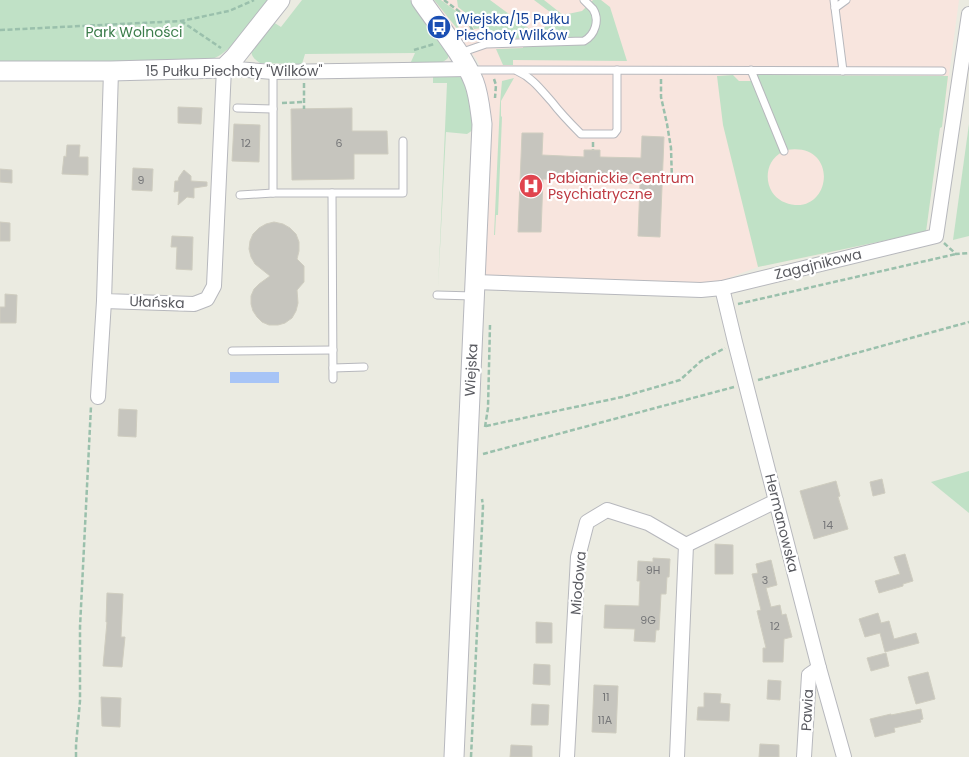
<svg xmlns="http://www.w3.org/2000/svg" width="969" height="757" font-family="Poppins,sans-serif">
<rect width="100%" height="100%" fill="#ebebe1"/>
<polygon fill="#f8e5de" points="431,0 959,0 942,127 940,128 926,232 758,267 715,283 494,275 493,276 487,275 484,274 487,94 485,85 481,68 476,58 460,40"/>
<g fill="#c0e1c6">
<path d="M0 0H269C255 18 242 40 223 53 217 58 209 60 202 62L0 63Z"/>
<path d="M302 0H410L448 52V58C440 67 422 64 410 64L415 53 305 54 302 64 260 63C254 59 251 56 251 48L273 22 281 27Z"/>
<polygon points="434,0 441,0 456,11 459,31"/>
<polygon points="457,0 490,0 531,30 544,28 554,15 534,0 544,0 563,15 582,11 593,0 601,0 610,7 627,61 513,60 513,65 503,65 496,49 523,48 523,38 489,39 484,28 474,29 467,14 458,7"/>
<path d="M433 75C440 75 450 73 457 76 476 81 473 115 473 130L467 134 446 132 438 288 447 83H433Z"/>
<path d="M733 75 739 81H753L782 152C767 160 764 179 772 192 777 200 786 204 795 205 833 208 837 141 786 150L757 75 948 76 942 127 940 128 926 232 758 267 723 125 717 76Z"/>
<polygon points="514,78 501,101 501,116 502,117 498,215 496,215 495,235 494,235 500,103 502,81"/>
<polygon points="969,124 969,236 953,240"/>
<polygon points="969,471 969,513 931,482"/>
</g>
<rect fill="#a7c4f6" x="230" y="372" width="49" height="11"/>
<g fill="#c6c5be" stroke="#cfcdc0">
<polygon points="178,107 202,108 201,124 178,123"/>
<polygon points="352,108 352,131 387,131 388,154 354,154 354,179 292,180 291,109"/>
<polygon points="234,124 260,125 259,162 232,161"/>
<polygon points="522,133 543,133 542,155 584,157 584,150 600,150 600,157 641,158 642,136 664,137 660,237 638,236 640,184 543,179 541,232 518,232"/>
<polygon points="67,145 80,145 79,157 88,157 88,175 62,174 64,156 66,157"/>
<polygon points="133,168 153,169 152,191 132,190"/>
<polygon points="0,169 12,170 12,183 0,182"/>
<polygon points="184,170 191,176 191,181 207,182 207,186 194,188 194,198 187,197 178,205 179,191 174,192 175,181 178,181 179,177"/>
<polygon points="0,222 10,223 10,241 0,241"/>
<polygon points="274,222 283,224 290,228 296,234 299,242 299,251 297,259 304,266 304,282 297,290 298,303 296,311 292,318 285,323 278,325 269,325 262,322 257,317 253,311 251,304 251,296 254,289 259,284 270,276 255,264 251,257 249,249 250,241 253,234 259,228 266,224"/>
<polygon points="172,236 193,237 192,270 176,269 177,247 171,247"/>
<polygon points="5,294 17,295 16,323 0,323 0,307 5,307"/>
<polygon points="119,409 137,410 136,437 118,436"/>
<polygon points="882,479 885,493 873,496 870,482"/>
<polygon points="836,481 840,496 838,497 848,529 814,539 800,491"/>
<polygon points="715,544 733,545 733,574 715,574"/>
<polygon points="905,554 913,581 903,584 903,586 879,593 875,581 900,574 894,557"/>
<polygon points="653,558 670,559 669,577 667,577 666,594 661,594 659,630 656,630 655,642 634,641 635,629 604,628 605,605 639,606 640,581 637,581 638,561 653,562"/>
<polygon points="771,560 777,585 766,588 771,607 780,605 782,615 786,614 792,637 784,639 783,662 763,662 763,648 766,648 757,611 761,610 752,574 758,573 756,564"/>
<polygon points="107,593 123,594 121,637 125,637 122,667 103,666 107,622 106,622"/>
<polygon points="878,613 881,623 889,621 894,639 916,633 919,643 885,652 880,633 865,637 859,619"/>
<polygon points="536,622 552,623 552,643 536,643"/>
<polygon points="886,653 889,666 871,671 867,658"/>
<polygon points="534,664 550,665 550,685 533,684"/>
<polygon points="928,672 935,699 916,704 908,677"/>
<polygon points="768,680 781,681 780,700 767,699"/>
<polygon points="594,685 618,686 616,733 592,732"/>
<polygon points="704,693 721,694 720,703 730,704 729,721 697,720 698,707 704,707"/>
<polygon points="101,697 121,698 120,727 102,726"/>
<polygon points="532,704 549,705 548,725 531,725"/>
<polygon points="921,709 923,719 920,720 921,722 894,728 895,732 875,737 870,719 891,714 891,715"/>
<polygon points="760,744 779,745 779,757 759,757"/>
<polygon points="511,745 532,746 532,757 510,757"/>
</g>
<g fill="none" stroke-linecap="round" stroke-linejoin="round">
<g stroke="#b7b8bd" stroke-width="9">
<g id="lane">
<polyline points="834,0 843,71"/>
<polyline points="835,8 846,0"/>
<path d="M460 53 486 44 584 41C595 35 600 20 593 9 590 6 587 3 584 0"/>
<polyline points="470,70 942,71"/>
<polyline points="751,70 784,151"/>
<path d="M517 71C533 78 541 90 552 102 561 114 571 124 581 134H614L617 130V70"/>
<polyline points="273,72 273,193 403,193 403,141"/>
<polyline points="237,108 273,109"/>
<polyline points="332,193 333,379"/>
<polyline points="240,195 273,193"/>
<polyline points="437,295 474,296"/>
<polyline points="232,351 333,350"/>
<polyline points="333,368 364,367"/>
</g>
</g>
<g stroke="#b7b8bd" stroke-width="16">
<g id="street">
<polyline points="111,71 104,301 194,304 207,299 214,286 224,68 273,72 469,69"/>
<polyline points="475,282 701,290 722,288 936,236 969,14"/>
<polyline points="722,288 735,342 819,668 844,757"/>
<polyline points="98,397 104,301"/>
<polyline points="686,545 776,501"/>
<polyline points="567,757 578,557 587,522 607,510 648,523 686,545 677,757"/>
<polyline points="804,757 809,675 819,668"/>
</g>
</g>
<g stroke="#b7b8be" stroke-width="21">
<g id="secondary">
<path d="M421 0C438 25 463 54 474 82 479 95 480 109 482 124L454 757"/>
<polyline points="0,71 111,71 224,68 235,57 280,0"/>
</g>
</g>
<g stroke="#9ac0ac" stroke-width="2.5" stroke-dasharray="5 2.5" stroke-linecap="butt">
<polyline points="444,0 465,16 476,37"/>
<polyline points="181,21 221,48"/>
<polyline points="0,30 181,21 229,11 254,0"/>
<polyline points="414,50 434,44"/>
<polyline points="494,79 496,85 495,98"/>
<polyline points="661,79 661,97 667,124 671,148 672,181 663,181"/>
<polyline points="304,83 304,109"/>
<polyline points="282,103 304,102"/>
<polyline points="593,142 593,150"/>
<polyline points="944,243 956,254 969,253"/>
<polyline points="738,304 956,254"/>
<polyline points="758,380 969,322"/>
<polyline points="486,426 622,397 680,380 701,361 725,348"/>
<polyline points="485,427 488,408 490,325"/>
<polyline points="483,454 734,387"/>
<polyline points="76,757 76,745 80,701 80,627 91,406"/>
<polyline points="471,757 483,506 482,499"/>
</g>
<use href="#lane" stroke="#fff" stroke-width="7"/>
<use href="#street" stroke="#fff" stroke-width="14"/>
<use href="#secondary" stroke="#fff" stroke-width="19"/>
</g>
<defs>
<g id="bus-disc" transform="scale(1.25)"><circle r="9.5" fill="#1a4fb4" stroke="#fff"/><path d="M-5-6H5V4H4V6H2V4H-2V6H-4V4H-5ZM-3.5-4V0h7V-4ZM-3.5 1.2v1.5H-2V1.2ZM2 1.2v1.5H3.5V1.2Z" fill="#fff"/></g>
<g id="hospital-disc" transform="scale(1.25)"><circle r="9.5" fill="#e0444e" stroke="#fff"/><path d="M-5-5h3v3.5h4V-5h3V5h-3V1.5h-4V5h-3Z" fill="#fff"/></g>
</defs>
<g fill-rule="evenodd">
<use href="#bus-disc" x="439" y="27"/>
<use href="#hospital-disc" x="531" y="186"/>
</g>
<g text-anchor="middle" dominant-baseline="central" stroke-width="4.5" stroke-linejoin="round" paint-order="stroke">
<g font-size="11" fill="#757678">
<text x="246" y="143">12</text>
<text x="339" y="143">6</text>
<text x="141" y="180">9</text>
<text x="828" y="525">14</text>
<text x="653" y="570">9H</text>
<text x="765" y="580">3</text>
<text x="648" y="620">9G</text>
<text x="775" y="626">12</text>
<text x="606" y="697">11</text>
<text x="605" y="720">11A</text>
</g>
<g font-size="14" fill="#164399" stroke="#fff" text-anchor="start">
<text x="456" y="19">Wiejska/15 Pułku<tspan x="456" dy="16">Piechoty Wilków</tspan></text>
</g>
<g font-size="14" fill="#3c7d4b" stroke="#fff">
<text x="134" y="32">Park Wolności</text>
</g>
<g font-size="14" fill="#5a5b61" stroke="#fff">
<text x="234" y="71">15 Pułku Piechoty "Wilków"</text>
<text transform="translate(818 264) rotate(-14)">Zagajnikowa</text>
<text transform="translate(157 302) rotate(2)">Ułańska</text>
<text transform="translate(471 370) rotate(-87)">Wiejska</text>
<text transform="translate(782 523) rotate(76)">Hermanowska</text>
<text transform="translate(578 583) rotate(-85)">Miodowa</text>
<text transform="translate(807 710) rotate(-87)">Pawia</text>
</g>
<g font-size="14" fill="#be3a42" stroke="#fff" text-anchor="start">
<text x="548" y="178">Pabianickie Centrum<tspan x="548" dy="16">Psychiatryczne</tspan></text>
</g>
</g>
</svg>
